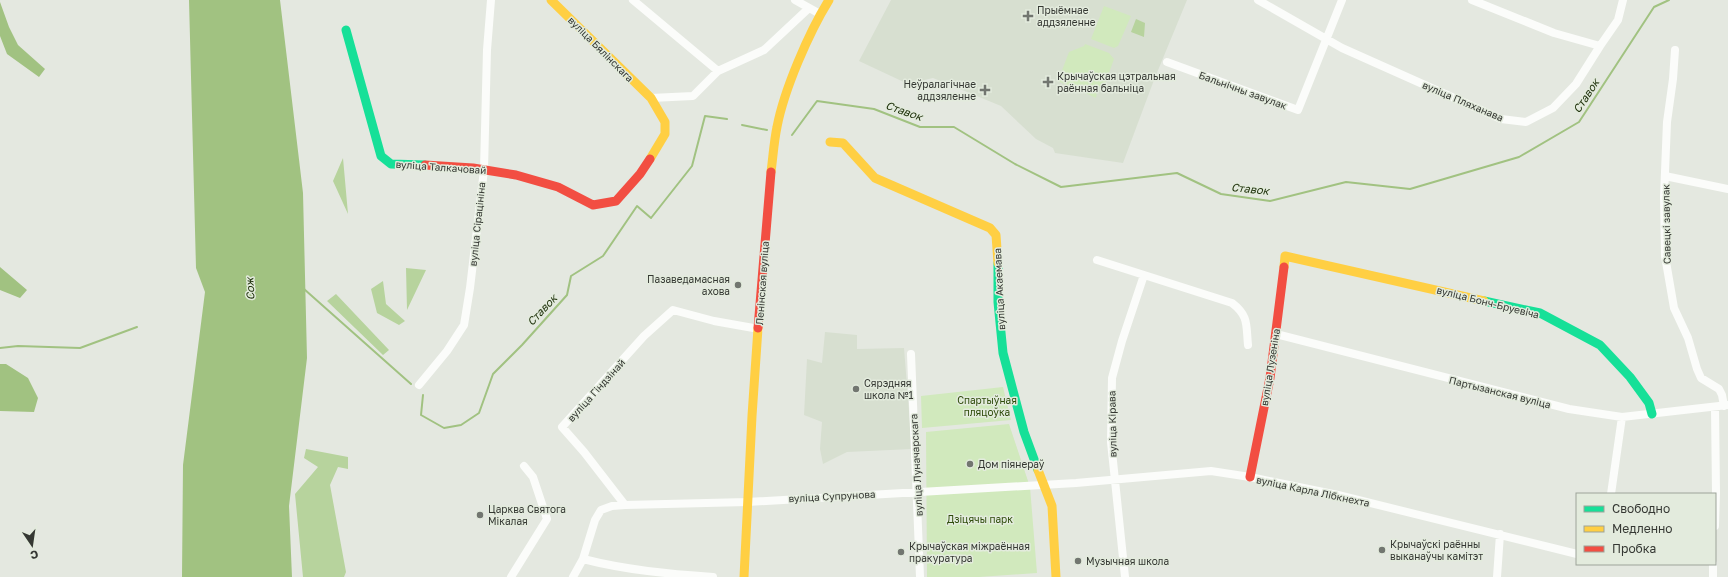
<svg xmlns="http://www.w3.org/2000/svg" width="1728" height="577" font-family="'Golos Text',sans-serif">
	<rect width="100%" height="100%" fill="#e4e8e0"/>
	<path fill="#d7dfd0" d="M 891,0 L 1187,0 L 1154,80 L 1123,163 L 1055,153 L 1053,148 L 1036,139 L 1001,106 L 933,78 L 908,84 L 859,61 Z
		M 825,332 L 857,335 L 857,349 L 904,348 L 912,449 L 847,452 L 823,464 L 820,449 L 822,422 L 804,415 L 807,359 L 822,363 Z"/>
	<path fill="#d1e9bd" d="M 1104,6 L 1131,16 L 1118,46 L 1114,48 L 1091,39 Z
		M 1085,44 L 1109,53 L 1114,59 L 1105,84 L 1098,87 L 1096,98 L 1079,90 L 1080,88 L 1077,87 L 1076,89 L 1058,81 L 1069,52 L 1084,46 Z
		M 1003,387 L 1011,420 L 922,428 L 921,396 Z
		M 1009,424 L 1030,487 L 1037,573 L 979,577 L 927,577 L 926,432 Z"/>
	<path fill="#b7d39d" d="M 1136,19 L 1145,23 L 1144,37 L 1131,32 Z
		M 343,158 L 348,214 L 333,181 Z
		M 406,268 L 426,270 L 407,310 Z
		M 383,281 L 386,304 L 405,321 L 399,325 L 377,313 L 371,289 Z
		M 336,294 L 389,350 L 383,355 L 327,301 Z
		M 306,449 L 348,457 L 348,469 L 338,467 L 330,485 L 346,572 L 344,577 L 303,577 L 295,494 L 318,467 L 304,458 Z"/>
	<path fill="#a1c281" d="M 189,0 L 280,0 L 303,193 L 307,358 L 289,506 L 292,577 L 182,577 L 183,465 L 205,292 L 196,268 Z
		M 0,2 L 9,27 L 18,45 L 45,69 L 39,77 L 7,54 L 0,36 Z
		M 0,267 L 27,290 L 20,298 L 0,290 Z
		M 0,364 L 6,364 L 28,378 L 38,398 L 34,412 L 0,411 Z"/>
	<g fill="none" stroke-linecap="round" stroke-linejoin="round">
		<path stroke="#a1c281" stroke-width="2" d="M 742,125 L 767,130
			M 792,135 L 817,101 L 874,109 L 920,127 L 954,127 L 1015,164 L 1061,187 L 1177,173 L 1221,194 L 1270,201 L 1346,182 L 1410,189 L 1519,157 L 1579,122 L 1654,7 L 1669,0
			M 304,289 L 411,384
			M 0,348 L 18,346 L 80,348 L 137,327
			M 423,395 L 421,415 L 444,428 L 461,425 L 479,413 L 493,374 L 522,345 L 567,295 L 571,276 L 603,256 L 637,206 L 651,218 L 692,166 L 705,116 L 727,119"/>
		<path stroke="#fbfcfa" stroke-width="8" d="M 633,0 L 718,71
			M 795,0 L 820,14
			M 1258,0 L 1342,48 L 1501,119 L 1526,122 L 1553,108 L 1576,84 L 1600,46 L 1618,20 L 1623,0
			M 1472,0 L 1554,33 L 1600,46
			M 1675,50 L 1673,79 L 1667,122 L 1664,197 L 1665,256 L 1674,308 L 1688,338 L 1697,369 L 1701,378 L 1719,389 L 1722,395 L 1724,406
			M 1167,62 L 1298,110 L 1342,0
			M 651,98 L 693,96 L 718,71 L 764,50 L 809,8
			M 1665,176 L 1728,189
			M 1097,260 L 1232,303 C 1249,316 1246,325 1248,345
			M 1276,334 L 1569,409 L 1622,417 L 1728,405
			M 911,354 L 920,577
			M 419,385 L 447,351 L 464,325 L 470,288 L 484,170 L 487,50 L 491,0
			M 1715,408 L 1716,493 L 1715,526
			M 1611,494 L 1622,417
			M 625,505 L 747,502 L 1076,483 L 1211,471 L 1250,477 L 1338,495 L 1577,554
			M 583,559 C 626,570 669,574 713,577
			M 511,577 L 547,519 L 533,477 L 524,466
			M 573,577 L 583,559 L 595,520 L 601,510 L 612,506 L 625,505 L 584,452 L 562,427 L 644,336 L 673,310 L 714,321 L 759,329
			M 1125,577 L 1111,442 L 1112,378 L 1122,341 L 1144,275
			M 1497,577 L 1500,534
			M 1713,577 L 1713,564"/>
		<path stroke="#16e098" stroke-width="9" d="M 346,30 L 381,156 L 391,164 L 425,165
			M 998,263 L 998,302 L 1003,353 L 1024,432 L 1038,470
			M 1484,301 L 1540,313 L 1600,345 L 1630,377 L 1649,403 L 1652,414"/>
		<path stroke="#ffcf43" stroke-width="9" d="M 551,0 L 651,98 L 665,122 L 665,134 L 650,159
			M 830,142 L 843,143 L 875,178 L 990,228 L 996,235 L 998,263
			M 771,172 C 773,157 774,141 777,127 C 784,90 809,32 829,0
			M 1284,267 L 1285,256 L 1484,301
			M 1038,470 L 1052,506 L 1056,577
			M 744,577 L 752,416 L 758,328"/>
		<path stroke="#f24e42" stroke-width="9" d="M 425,165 L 473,168 L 516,175 L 558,187 L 593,205 L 616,201 L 640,174 L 650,159
			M 758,328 L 771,172
			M 1250,477 L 1270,378 L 1284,267"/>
	</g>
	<g fill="#727670" stroke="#e3ebdd" stroke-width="1.5">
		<path d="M1026 10h4v4h4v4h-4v4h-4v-4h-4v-4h4z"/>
		<path d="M1046 76h4v4h4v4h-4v4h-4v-4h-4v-4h4z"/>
		<path d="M983 84h4v4h4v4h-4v4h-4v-4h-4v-4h4z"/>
		<circle cx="738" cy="285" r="4"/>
		<circle cx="856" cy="389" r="4"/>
		<circle cx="970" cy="464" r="4"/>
		<circle cx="480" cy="515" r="4"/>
		<circle cx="1382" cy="550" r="4"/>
		<circle cx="901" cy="552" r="4"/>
		<circle cx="1078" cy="561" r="4"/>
	</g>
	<g text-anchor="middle" stroke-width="3" stroke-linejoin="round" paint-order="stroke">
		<g font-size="10" fill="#353833" stroke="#e3ebdd" text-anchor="start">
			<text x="1037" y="14">Прыёмнае<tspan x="1037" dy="12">аддзяленне</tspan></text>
			<text x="1057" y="80">Крычаўская цэтральная<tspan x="1057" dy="12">раённая бальніца</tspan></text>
			<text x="976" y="88" text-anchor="end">Неўралагічнае<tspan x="976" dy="12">аддзяленне</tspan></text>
			<text x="730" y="283" text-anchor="end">Пазаведамасная<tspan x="730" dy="12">ахова</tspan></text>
			<text x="864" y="387">Сярэдняя<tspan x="864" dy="12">школа №1</tspan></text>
			<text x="978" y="468">Дом піянераў</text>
			<text x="488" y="513">Царква Святога<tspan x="488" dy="12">Мікалая</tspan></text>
			<text x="1390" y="548">Крычаўскі раённы<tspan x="1390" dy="12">выканаўчы камітэт</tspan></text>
			<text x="909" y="550">Крычаўская міжраённая<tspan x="909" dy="12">пракуратура</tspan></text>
			<text x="1086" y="565">Музычная школа</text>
		</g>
		<g font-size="10" fill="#353833" stroke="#e3ebdd">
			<text transform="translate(601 49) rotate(45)" y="4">вуліца Бялінскага</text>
			<text transform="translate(1243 90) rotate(20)" y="4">Бальнічны завулак</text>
			<text transform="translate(1463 101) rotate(23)" y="4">вуліца Пляханава</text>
			<text transform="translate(441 167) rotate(4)" y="4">вуліца Талкачовай</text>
			<text transform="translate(477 224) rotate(-84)" y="4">вуліца Сірацініна</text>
			<text transform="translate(1666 224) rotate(-91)" y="4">Савецкі завулак</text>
			<text transform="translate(762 283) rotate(-86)" y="4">Ленінская вуліца</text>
			<text transform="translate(999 289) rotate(-93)" y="4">вуліца Акаемава</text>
			<text transform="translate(1488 302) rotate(14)" y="4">вуліца Бонч-Бруевіча</text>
			<text transform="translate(1270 367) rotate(-81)" y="4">вуліца Лузеніна</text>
			<text transform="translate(596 390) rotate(-48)" y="4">вуліца Гіндзінай</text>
			<text transform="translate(1500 392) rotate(14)" y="4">Партызанская вуліца</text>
			<text transform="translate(1112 424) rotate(-91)" y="4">вуліца Кірава</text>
			<text transform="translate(916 465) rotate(-93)" y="4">вуліца Луначарскага</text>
			<text transform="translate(1313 491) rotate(12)" y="4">вуліца Карла Лібкнехта</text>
			<text transform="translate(832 496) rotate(-3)" y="4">вуліца Супрунова</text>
		</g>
		<g font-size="10" fill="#2f4c0b" stroke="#e3ebdd">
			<text x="987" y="404">Спартыўная<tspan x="987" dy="12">пляцоўка</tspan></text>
			<text x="980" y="523">Дзіцячы парк</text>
		</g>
		<g font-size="11" font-style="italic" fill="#22340f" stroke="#e3ebdd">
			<text transform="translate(1586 96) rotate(-57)" y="4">Ставок</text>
			<text transform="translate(904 111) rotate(19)" y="4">Ставок</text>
			<text transform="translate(1250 189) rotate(6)" y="4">Ставок</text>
			<text transform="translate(250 289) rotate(-93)" y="4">Сож</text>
			<text transform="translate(542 310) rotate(-47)" y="4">Ставок</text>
		</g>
	</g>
	<rect x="1576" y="493" width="140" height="72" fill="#e3ebdd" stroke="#9da399"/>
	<rect x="1584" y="506" width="20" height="6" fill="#16e098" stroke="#9da399"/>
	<text x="1612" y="513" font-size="12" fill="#353833">Свободно</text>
	<rect x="1584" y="526" width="20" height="6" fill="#ffcf43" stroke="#9da399"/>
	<text x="1612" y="533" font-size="12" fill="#353833">Медленно</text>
	<rect x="1584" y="546" width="20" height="6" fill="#f24e42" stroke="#9da399"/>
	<text x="1612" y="553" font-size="12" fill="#353833">Пробка</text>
	<g transform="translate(32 545) rotate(167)" stroke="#e3ebdd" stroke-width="3" paint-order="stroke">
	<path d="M0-3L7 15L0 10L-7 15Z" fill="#353833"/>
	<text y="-6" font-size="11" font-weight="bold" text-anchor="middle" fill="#353833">С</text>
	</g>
</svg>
